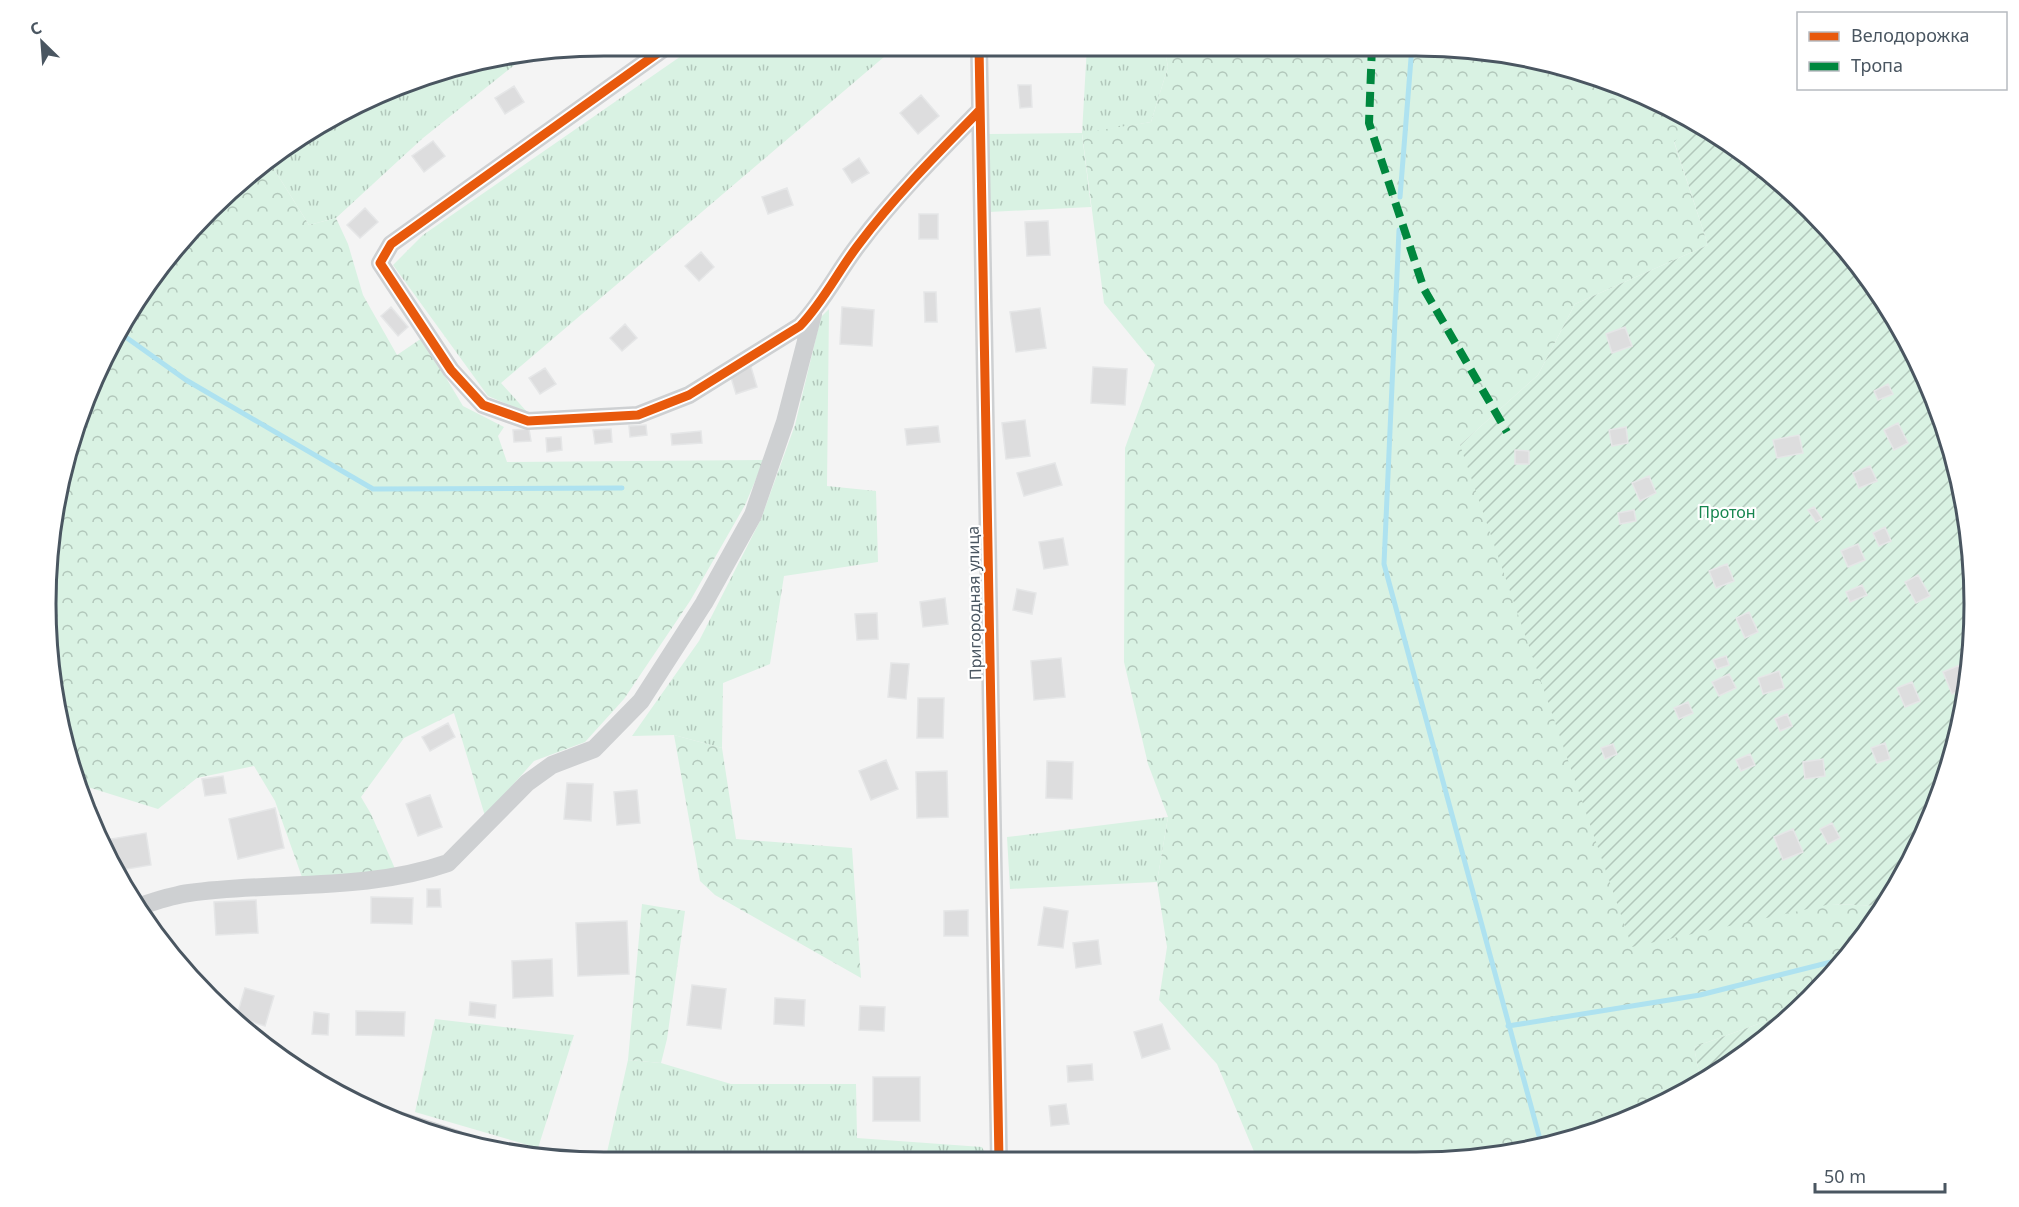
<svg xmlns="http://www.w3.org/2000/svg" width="2019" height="1207" font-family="'Noto Sans',sans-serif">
	<defs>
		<pattern id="grass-tufts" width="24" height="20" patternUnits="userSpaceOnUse" patternTransform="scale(1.5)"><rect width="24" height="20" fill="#d9f2e3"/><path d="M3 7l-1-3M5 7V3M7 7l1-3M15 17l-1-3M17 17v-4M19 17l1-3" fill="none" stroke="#b2c7bb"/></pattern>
		<pattern id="forest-crowns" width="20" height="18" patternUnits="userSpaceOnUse" patternTransform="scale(1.5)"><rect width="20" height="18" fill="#d9f2e3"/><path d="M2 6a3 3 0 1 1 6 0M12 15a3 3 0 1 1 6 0" fill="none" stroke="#b2c7bb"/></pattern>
		<pattern id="garden-furrows" width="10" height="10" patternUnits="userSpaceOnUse" patternTransform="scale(1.5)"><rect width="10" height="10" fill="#d9f2e3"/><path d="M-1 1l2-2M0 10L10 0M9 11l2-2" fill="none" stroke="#b2c7bb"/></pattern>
	</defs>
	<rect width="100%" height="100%" fill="#f4f4f4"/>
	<path fill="url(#grass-tufts)" d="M 697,45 L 898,45 L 501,383 L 528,413 L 488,396 L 393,265 L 423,235 Z
		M 1087,46 L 1164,46 L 1168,67 L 1151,122 L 1082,134 L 1091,207 L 989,212 L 989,134 L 1082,133 Z
		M 522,59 L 423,138 L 336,218 L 309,225 L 267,158 L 424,75 Z
		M 829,309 L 827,486 L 876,491 L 878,562 L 784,576 L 770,664 L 723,683 L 722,748 L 674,735 L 632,736 L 699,641 L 761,519 L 795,425 L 821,317 Z
		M 1168,817 L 1157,882 L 1010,889 L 1007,837 Z
		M 435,1019 L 574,1035 L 538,1148 L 415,1112 Z
		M 628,1060 L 661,1063 L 731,1084 L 856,1084 L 857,1138 L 982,1147 L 989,1161 L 605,1161 Z"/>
	<path fill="url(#forest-crowns)" d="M 1164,46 L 1452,46 L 1595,75 L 1702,127 L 1674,142 L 1708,245 L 1575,304 L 1538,375 L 1460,445 L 1831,904 L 1884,906 L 1880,914 L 1795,1011 L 1694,1047 L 1701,1083 L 1595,1132 L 1452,1161 L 1258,1161 L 1217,1064 L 1159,1000 L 1167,947 L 1157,882 L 1168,817 L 1148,764 L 1124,662 L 1125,448 L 1155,365 L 1104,303 L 1082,133 L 1151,122 L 1168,67 Z
		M 267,158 L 309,225 L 336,218 L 348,244 L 363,295 L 397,355 L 422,338 L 463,406 L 504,427 L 498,436 L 507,462 L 764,460 L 745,505 L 690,601 L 624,699 L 585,742 L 534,761 L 485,816 L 454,713 L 404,738 L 361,797 L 371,814 L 396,871 L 303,880 L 275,801 L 254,766 L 197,778 L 158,809 L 75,783 L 45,604 L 75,424 L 139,293 Z
		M 674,735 L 722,748 L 736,839 L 852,848 L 861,978 L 715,895 L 700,881 Z
		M 642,904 L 685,911 L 667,1039 L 661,1063 L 628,1060 Z"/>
	<path fill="url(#garden-furrows)" d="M 1702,127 L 1726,139 L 1811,209 L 1880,294 L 1932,390 L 1963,495 L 1974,604 L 1963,713 L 1931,818 L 1884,906 L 1831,904 L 1632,947 L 1460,445 L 1538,375 L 1575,304 L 1708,245 L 1674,141 Z
		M 1795,1011 L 1784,1023 L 1701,1083 L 1694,1047 Z"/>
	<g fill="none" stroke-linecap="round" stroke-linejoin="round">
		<path stroke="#aee2f0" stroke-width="5" d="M 1400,197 L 1412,46
			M 1399,230 L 1384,564 L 1541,1143
			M 120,333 L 186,380 L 373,489 L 622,488
			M 1508,1026 L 1700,995 L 1839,960"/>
	</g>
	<path fill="#ddddde" stroke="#e5e6e7" stroke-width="1.5" d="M 1018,85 L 1031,85 L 1032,107 L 1020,108 Z
		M 514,86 L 524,102 L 505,114 L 495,98 Z
		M 921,95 L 939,116 L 918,134 L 900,113 Z
		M 433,141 L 445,156 L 424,172 L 412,156 Z
		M 859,158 L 869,173 L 852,183 L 843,169 Z
		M 787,188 L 793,205 L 768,214 L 762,197 Z
		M 365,208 L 378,222 L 360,238 L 347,225 Z
		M 919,214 L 938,214 L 938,239 L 919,239 Z
		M 1048,221 L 1050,255 L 1027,256 L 1025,222 Z
		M 701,252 L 714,267 L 699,281 L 685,266 Z
		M 924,292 L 936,292 L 937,322 L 925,322 Z
		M 391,307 L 408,327 L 398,336 L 381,316 Z
		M 842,307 L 874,310 L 872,346 L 840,344 Z
		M 1040,308 L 1046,348 L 1016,352 L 1010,312 Z
		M 625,324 L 637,338 L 622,351 L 610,338 Z
		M 1625,327 L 1632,346 L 1612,353 L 1606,334 Z
		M 751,367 L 757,387 L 736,394 L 730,374 Z
		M 1093,367 L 1127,369 L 1125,405 L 1091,403 Z
		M 545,368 L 556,384 L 540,394 L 529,378 Z
		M 1888,384 L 1893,394 L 1878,400 L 1874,391 Z
		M 1025,420 L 1030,456 L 1006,459 L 1002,423 Z
		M 1898,423 L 1908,443 L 1894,450 L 1884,430 Z
		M 646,425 L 647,435 L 630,437 L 629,426 Z
		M 938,426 L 940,442 L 907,445 L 905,429 Z
		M 1626,427 L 1628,443 L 1612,446 L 1609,430 Z
		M 529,429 L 531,441 L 514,442 L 513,430 Z
		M 611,429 L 612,442 L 595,444 L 593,430 Z
		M 701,431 L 702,443 L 672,445 L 671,434 Z
		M 1799,435 L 1803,453 L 1777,458 L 1773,440 Z
		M 561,437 L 562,450 L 547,452 L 546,438 Z
		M 1515,450 L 1529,451 L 1529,464 L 1515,464 Z
		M 1055,463 L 1062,485 L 1024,496 L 1017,473 Z
		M 1870,466 L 1877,481 L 1859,488 L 1853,473 Z
		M 1649,476 L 1656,493 L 1640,501 L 1632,483 Z
		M 1814,507 L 1822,519 L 1816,522 L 1808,510 Z
		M 1634,510 L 1636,521 L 1620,524 L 1618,513 Z
		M 1885,527 L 1891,541 L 1879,546 L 1873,533 Z
		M 1063,538 L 1068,565 L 1044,569 L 1039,542 Z
		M 1858,544 L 1865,560 L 1848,567 L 1841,551 Z
		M 1727,564 L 1734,581 L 1716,588 L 1709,571 Z
		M 1918,575 L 1930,596 L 1916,603 L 1905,582 Z
		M 1862,585 L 1867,595 L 1850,602 L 1846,592 Z
		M 1017,589 L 1036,593 L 1032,614 L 1013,610 Z
		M 945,598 L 948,624 L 923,627 L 920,602 Z
		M 1749,612 L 1758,632 L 1745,638 L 1736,618 Z
		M 877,613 L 878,639 L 857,640 L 855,614 Z
		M 1726,656 L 1729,665 L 1717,669 L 1713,660 Z
		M 1061,658 L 1065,697 L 1034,700 L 1031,661 Z
		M 891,663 L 909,664 L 906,699 L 888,697 Z
		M 1960,665 L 1966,681 L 1966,688 L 1952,694 L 1943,672 Z
		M 1779,671 L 1784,688 L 1763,694 L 1758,678 Z
		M 1729,674 L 1736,688 L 1719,696 L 1712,682 Z
		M 1912,682 L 1920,701 L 1905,707 L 1897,688 Z
		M 918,698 L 944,698 L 943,738 L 917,738 Z
		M 1688,702 L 1693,713 L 1679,719 L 1674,708 Z
		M 1787,714 L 1792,726 L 1780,731 L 1775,719 Z
		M 448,723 L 455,737 L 430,751 L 422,737 Z
		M 1885,743 L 1890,759 L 1877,763 L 1871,748 Z
		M 1613,744 L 1617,754 L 1605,759 L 1601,748 Z
		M 1750,754 L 1755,765 L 1741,771 L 1736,760 Z
		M 1823,759 L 1825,776 L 1805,779 L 1803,762 Z
		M 886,760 L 898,789 L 871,800 L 859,771 Z
		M 1047,761 L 1073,762 L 1072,799 L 1046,798 Z
		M 947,771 L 948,817 L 917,818 L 916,772 Z
		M 223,776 L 226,793 L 205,796 L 202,779 Z
		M 567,783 L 593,784 L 591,821 L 564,819 Z
		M 637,790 L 640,823 L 617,825 L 614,792 Z
		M 430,795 L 442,827 L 418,836 L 406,804 Z
		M 275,808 L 284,848 L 238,859 L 229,819 Z
		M 1832,823 L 1840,838 L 1828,844 L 1820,829 Z
		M 1793,829 L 1803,852 L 1783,860 L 1774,837 Z
		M 146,833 L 151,865 L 121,870 L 114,857 L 111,839 Z
		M 427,889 L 440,889 L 441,907 L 427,907 Z
		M 371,897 L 413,898 L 412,924 L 371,923 Z
		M 256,900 L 258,933 L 216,935 L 214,902 Z
		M 1044,907 L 1068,911 L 1063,948 L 1038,945 Z
		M 968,910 L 968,936 L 944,936 L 944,911 Z
		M 627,921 L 629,974 L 578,976 L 576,923 Z
		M 1098,940 L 1101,964 L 1076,968 L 1073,943 Z
		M 552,959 L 553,996 L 513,998 L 512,961 Z
		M 692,985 L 726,989 L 721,1029 L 687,1025 Z
		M 245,988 L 274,996 L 265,1026 L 240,1018 L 237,1015 Z
		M 775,998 L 805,1000 L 804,1026 L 774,1024 Z
		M 470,1002 L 496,1005 L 495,1018 L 469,1015 Z
		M 860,1006 L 885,1007 L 884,1031 L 859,1030 Z
		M 356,1011 L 405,1012 L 404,1036 L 356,1035 Z
		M 314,1012 L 329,1014 L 328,1035 L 312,1034 Z
		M 1162,1024 L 1170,1049 L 1142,1058 L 1134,1032 Z
		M 1092,1064 L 1093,1080 L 1068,1082 L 1067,1066 Z
		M 873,1077 L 920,1077 L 920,1121 L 873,1121 Z
		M 1066,1104 L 1069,1124 L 1051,1126 L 1049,1106 Z"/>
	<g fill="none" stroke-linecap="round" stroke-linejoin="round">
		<path stroke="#ced0d2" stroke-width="18" d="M 669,45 L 391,244 L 380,263 L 451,370 L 483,405 L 528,421 L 638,415 L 689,395 L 800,326 C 824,301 838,271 859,244 C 895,196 938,153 980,110
			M 979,46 L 999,1161
			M 140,906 C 156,901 173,895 189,893 C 274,881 365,892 448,863 L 527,783 L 552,765 L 594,749 L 641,701 L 704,603 L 753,515 L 785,422 L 813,314
			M 399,1120 L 457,1139"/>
		<path stroke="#00873e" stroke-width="8" stroke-dasharray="15 8" stroke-linecap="butt" d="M 1372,46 L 1369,123 L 1424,289 L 1507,432"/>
		<defs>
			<path id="cycleway" d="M 669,45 L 391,244 L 380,263 L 451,370 L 483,405 L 528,421 L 638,415 L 689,395 L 800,326 C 824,301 838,271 859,244 C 895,196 938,153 980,110
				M 979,46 L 999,1161"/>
		</defs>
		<use href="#cycleway" stroke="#fff" stroke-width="13"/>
		<use href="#cycleway" stroke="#e8590c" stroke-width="9"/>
	</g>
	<g text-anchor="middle" stroke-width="4.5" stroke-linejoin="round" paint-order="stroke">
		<g font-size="16" fill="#17864f" stroke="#fff">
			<text x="1727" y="518">Протон</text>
		</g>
		<g font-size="16" fill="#4a5661" stroke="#fff">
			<text transform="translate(974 603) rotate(-91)" y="6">Пригородная улица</text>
		</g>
	</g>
	<path d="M0 0H2019V1207H0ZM604 56H1416A548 548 0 0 1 1964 604V604A548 548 0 0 1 1416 1152H604A548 548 0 0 1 56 604V604A548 548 0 0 1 604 56Z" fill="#fff" fill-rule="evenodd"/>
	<path fill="none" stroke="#4a5661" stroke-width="3" d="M604 56H1416A548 548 0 0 1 1964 604V604A548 548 0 0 1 1416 1152H604A548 548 0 0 1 56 604V604A548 548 0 0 1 604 56Z"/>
	<rect x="1797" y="12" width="210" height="78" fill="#ffffff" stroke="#b7bbc0" stroke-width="1.5"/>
	<rect x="1809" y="32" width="30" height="9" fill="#e8590c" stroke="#b7bbc0" stroke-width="1.5"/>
	<text x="1851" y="42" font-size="18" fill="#4a5661">Велодорожка</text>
	<rect x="1809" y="62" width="30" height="9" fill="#00873e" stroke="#b7bbc0" stroke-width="1.5"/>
	<text x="1851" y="72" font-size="18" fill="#4a5661">Тропа</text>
	<g transform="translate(42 42) rotate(335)" stroke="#ffffff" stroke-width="4.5" paint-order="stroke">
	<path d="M0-4.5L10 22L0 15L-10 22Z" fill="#4a5661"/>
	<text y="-9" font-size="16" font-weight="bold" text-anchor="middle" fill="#4a5661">С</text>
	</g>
	<path d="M1815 1183v9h130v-9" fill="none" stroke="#4a5661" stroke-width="3"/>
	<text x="1824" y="1183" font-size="18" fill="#4a5661" stroke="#ffffff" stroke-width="4.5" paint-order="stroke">50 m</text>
</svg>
